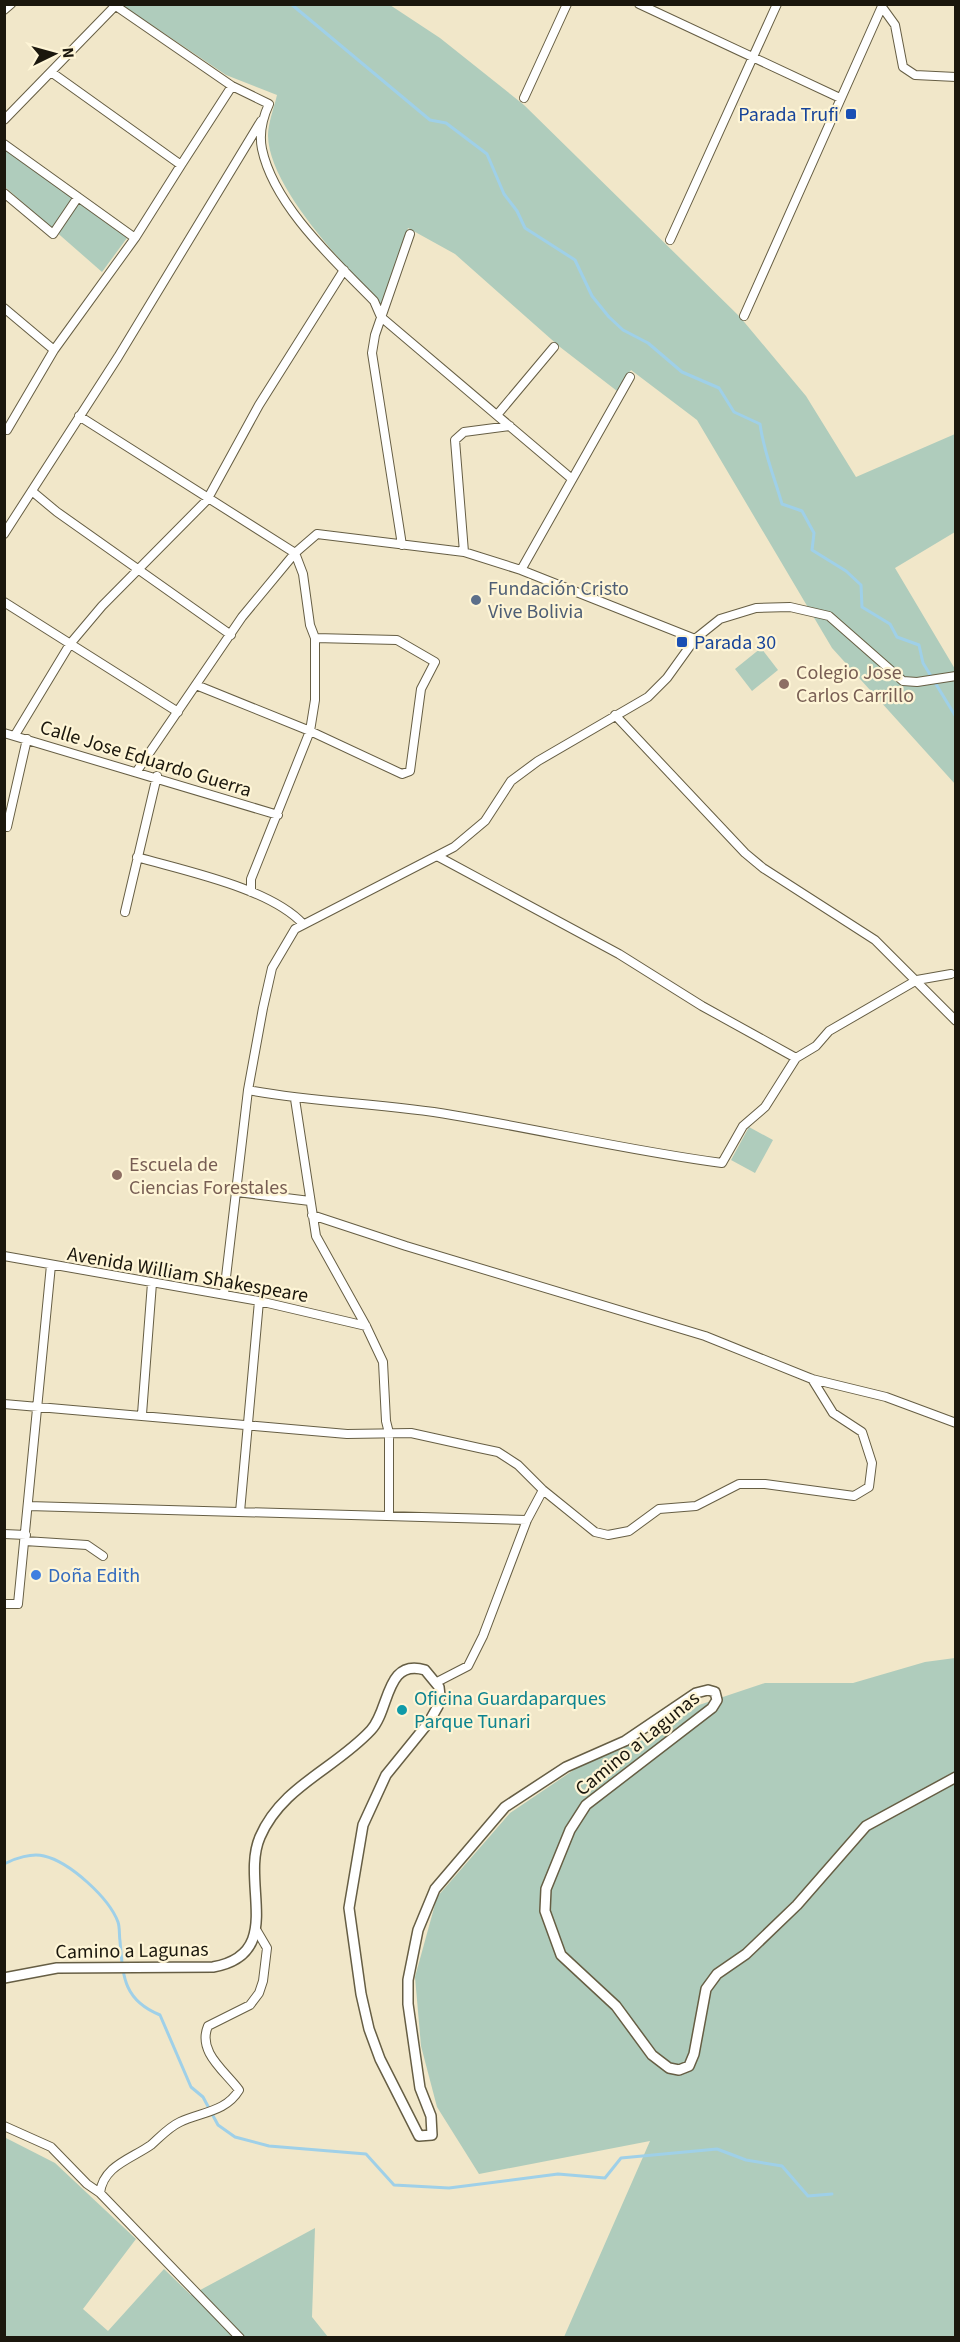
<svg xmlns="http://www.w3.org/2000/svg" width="960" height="2342" font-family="'Source Sans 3',sans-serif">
	<rect width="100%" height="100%" fill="#f1e7c9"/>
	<path fill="#afccbc" d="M 122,5 L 390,5 L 440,38 L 524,105 L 740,317 L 806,396 L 856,477 L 955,434 L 955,532 L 895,568 L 955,669 L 955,784 L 832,648 L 697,420 L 631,370 L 617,391 L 560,347 L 455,254 L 408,228 L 382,305 C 347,268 269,188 268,136 C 268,123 274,108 277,95 L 226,75 Z
		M 5,149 L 127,238 L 102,272 L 5,187 Z
		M 761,648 L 778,670 L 752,691 L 735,669 Z
		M 749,1127 L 773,1140 L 755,1173 L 731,1160 Z
		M 955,1658 L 955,2337 L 564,2337 L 650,2141 L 479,2174 L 437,2107 L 421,2046 L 415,1977 L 437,1897 L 510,1813 L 581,1765 L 650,1737 L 699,1705 L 765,1683 L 853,1683 L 925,1662 Z
		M 4,2137 L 55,2163 L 136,2239 L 83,2309 L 108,2331 L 164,2269 L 191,2295 L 315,2228 L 312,2317 L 328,2337 L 5,2337 Z"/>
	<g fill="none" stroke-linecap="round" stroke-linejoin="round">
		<path stroke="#9fd0e8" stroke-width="3" d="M 291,4 L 430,120 L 446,123 L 487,154 L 504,194 L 517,211 L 525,228 L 575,260 L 592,296 L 609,317 L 623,330 L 648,343 L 682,372 L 719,388 L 734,412 L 760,424 C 764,453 774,476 782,504 L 802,511 L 814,533 L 812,550 L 846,571 L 861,585 L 862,607 L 890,624 L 897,637 L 919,645 L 923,663 L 956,717
			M 4,1864 C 15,1858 32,1853 44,1856 C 70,1862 109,1898 118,1922 C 120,1928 119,1935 120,1941 C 123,1976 123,2000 160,2015 L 191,2087 L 203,2097 L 218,2125 L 235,2137 L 269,2146 L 366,2154 L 394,2185 L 449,2188 L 558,2174 L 605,2178 L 621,2158 L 717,2149 L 746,2160 L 782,2166 L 808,2196 L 832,2194"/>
		<defs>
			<path id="minor" d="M 113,4 L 232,86 L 269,104 C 263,117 259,134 262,149 C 274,206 335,261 374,301 L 381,317 L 572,479
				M 639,4 L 840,98
				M 882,7 L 895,25 L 903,67 L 915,75 L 956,77
				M 4,10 L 11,4
				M 524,98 L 567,4
				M 4,120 L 115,6
				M 4,144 L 135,238
				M 181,165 L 232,86
				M 4,193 L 53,234 L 78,197
				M 670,240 L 777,4
				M 4,308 L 54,350
				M 744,316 L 883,4
				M 497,415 L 554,347
				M 79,416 L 295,553 L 303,574 L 310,625 L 315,638 L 315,700 L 310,731 L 251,879 L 251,892
				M 4,428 L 7,430 L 54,350 L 135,238 L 181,165 L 51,72
				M 33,492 L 57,512 L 231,635
				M 4,534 L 118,357 L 261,121
				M 402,545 L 372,353 L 375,335 L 410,234
				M 464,552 L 455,440 L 464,432 L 510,426
				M 521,570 L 630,377
				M 4,602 L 178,712
				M 196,685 L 310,731 L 402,774 L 410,771 L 421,689 L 435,662 L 397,640 L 315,638
				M 615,715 L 745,853 L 763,868 L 875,940 L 956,1021
				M 4,733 L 278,815
				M 15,735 L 70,644 L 102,606 L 207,500 L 259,405 L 344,270
				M 137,771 L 242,617 L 295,553 L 317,534 L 464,552 L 521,570 L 695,639
				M 7,827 L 27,739
				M 437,856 L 619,954 L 702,1006 L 796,1058
				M 137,857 C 185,871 270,888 303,924
				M 125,912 L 157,776
				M 248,1090 C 315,1103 384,1103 452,1115 C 542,1130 631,1151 722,1163 L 743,1126 L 765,1107 L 796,1058 L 816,1046 L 829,1031 L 917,980 L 951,974
				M 295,1099 L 316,1236 L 366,1326 L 383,1362 L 386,1421 L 389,1433 L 389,1514
				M 237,1192 L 310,1201
				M 312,1215 L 406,1246 L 705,1336 L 812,1379 L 886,1397 L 956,1423
				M 4,1256 L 259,1301 L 366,1326
				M 224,1294 L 248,1090 L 263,1008 L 272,968 L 295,929 L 454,847 L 485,821 L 511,781 L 538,761 L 648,697 L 667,678 L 695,639 L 720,619 L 756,608 L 790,607 L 829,616 L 903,681 L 917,682 L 956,676
				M 4,1404 L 347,1434 L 411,1433 L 479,1448 L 498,1452 L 518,1465 L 543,1490 L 595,1532 L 608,1535 L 629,1531 L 659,1509 L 696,1506 L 739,1484 L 765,1484 L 854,1496 L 869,1487 L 872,1463 L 862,1432 L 833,1413 L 812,1379
				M 142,1414 L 152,1283
				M 28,1506 L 527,1520
				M 240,1512 L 259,1301
				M 4,1534 L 26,1535
				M 25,1541 L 87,1545 L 103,1556
				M 4,1604 L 18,1604 L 51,1265
				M 437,1682 L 468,1666 L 483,1636 L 527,1520 L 543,1490
				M 4,2126 L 51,2147 L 87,2184 L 100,2193
				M 240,2338 L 100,2193 C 103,2166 131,2159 151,2145 C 160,2137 169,2127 180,2122 C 201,2112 226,2112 239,2090 C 225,2071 197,2052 208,2026 L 250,2005 L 259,1993 L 263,1981 L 267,1948 L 257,1931"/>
			<path id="tertiary" d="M 4,1978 L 57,1968 L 213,1967 C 286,1954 240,1883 260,1837 C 282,1786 335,1769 371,1730 C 390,1710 385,1658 425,1670 L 439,1687 L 440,1696 L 438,1706 L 429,1722 L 386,1775 L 363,1825 L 349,1908 L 361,1994 L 369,2029 L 380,2059 L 419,2136 L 432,2135 L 431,2116 L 420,2088 L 408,2004 L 408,1980 L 418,1930 L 435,1889 L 505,1807 L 566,1767 L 625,1741 L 696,1693 L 708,1690 L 715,1692 L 717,1700 L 712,1708 L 586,1805 L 570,1830 L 546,1889 L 545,1911 L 561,1955 L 616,2006 L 652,2055 L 669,2068 L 679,2070 L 689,2066 L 694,2054 L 706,1989 L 717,1974 L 746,1954 L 797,1905 L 866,1826 L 956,1777"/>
		</defs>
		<use href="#minor" stroke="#665e44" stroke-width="10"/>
		<use href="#tertiary" stroke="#665e44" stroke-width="12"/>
		<use href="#minor" stroke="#fff" stroke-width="8"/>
		<use href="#tertiary" stroke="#fff" stroke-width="9"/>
	</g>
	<g fill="#1a4fb4" stroke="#fef5d6" stroke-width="2">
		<rect x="845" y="108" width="12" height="12" rx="3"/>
		<rect x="676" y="636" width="12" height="12" rx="3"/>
	</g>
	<circle fill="#5c6f8a" stroke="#fef5d6" stroke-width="2" cx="476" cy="600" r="6"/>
	<g fill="#8d6e63" stroke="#fef5d6" stroke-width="2">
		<circle cx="784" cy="684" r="6"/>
		<circle cx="117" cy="1175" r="6"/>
	</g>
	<circle fill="#3f7fe0" stroke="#fef5d6" stroke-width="2" cx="36" cy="1575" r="6"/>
	<circle fill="#0f9aa8" stroke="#fef5d6" stroke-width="2" cx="402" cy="1710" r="6"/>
	<g text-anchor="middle" stroke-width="4.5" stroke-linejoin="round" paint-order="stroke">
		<g font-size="20" fill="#164399" stroke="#fef5d6" text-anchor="end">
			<text x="839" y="121">Parada Trufi</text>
			<text x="694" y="649" text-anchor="start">Parada 30</text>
		</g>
		<g font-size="20" fill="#4e5e75" stroke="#fef5d6" text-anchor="start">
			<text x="488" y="595">Fundación Cristo<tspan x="488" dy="23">Vive Bolivia</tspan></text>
		</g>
		<g font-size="20" fill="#785e54" stroke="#fef5d6" text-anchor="start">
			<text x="796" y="679">Colegio Jose<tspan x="796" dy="23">Carlos Carrillo</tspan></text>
			<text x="129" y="1171">Escuela de<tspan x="129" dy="23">Ciencias Forestales</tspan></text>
		</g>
		<g font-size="20" fill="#1b170d" stroke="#fef5d6">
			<text transform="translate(146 758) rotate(17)" y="7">Calle Jose Eduardo Guerra</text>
			<text transform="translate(188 1274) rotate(10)" y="7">Avenida William Shakespeare</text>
			<text transform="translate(637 1743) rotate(-39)" y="7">Camino a Lagunas</text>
			<text transform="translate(132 1950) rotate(-1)" y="7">Camino a Lagunas</text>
		</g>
		<g font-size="20" fill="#366cbe" stroke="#fef5d6" text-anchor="start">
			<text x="48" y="1582">Doña Edith</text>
		</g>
		<g font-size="20" fill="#0d838f" stroke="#fef5d6" text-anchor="start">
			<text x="414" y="1705">Oficina Guardaparques<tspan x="414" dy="23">Parque Tunari</tspan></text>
		</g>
	</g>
	<rect width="960" height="2342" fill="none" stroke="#1b170d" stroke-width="12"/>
	<g transform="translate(54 54) rotate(85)" stroke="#fef5d6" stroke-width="4.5" paint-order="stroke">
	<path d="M0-4.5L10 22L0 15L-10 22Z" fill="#1b170d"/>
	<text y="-9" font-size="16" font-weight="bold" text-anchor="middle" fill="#1b170d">N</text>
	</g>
</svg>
